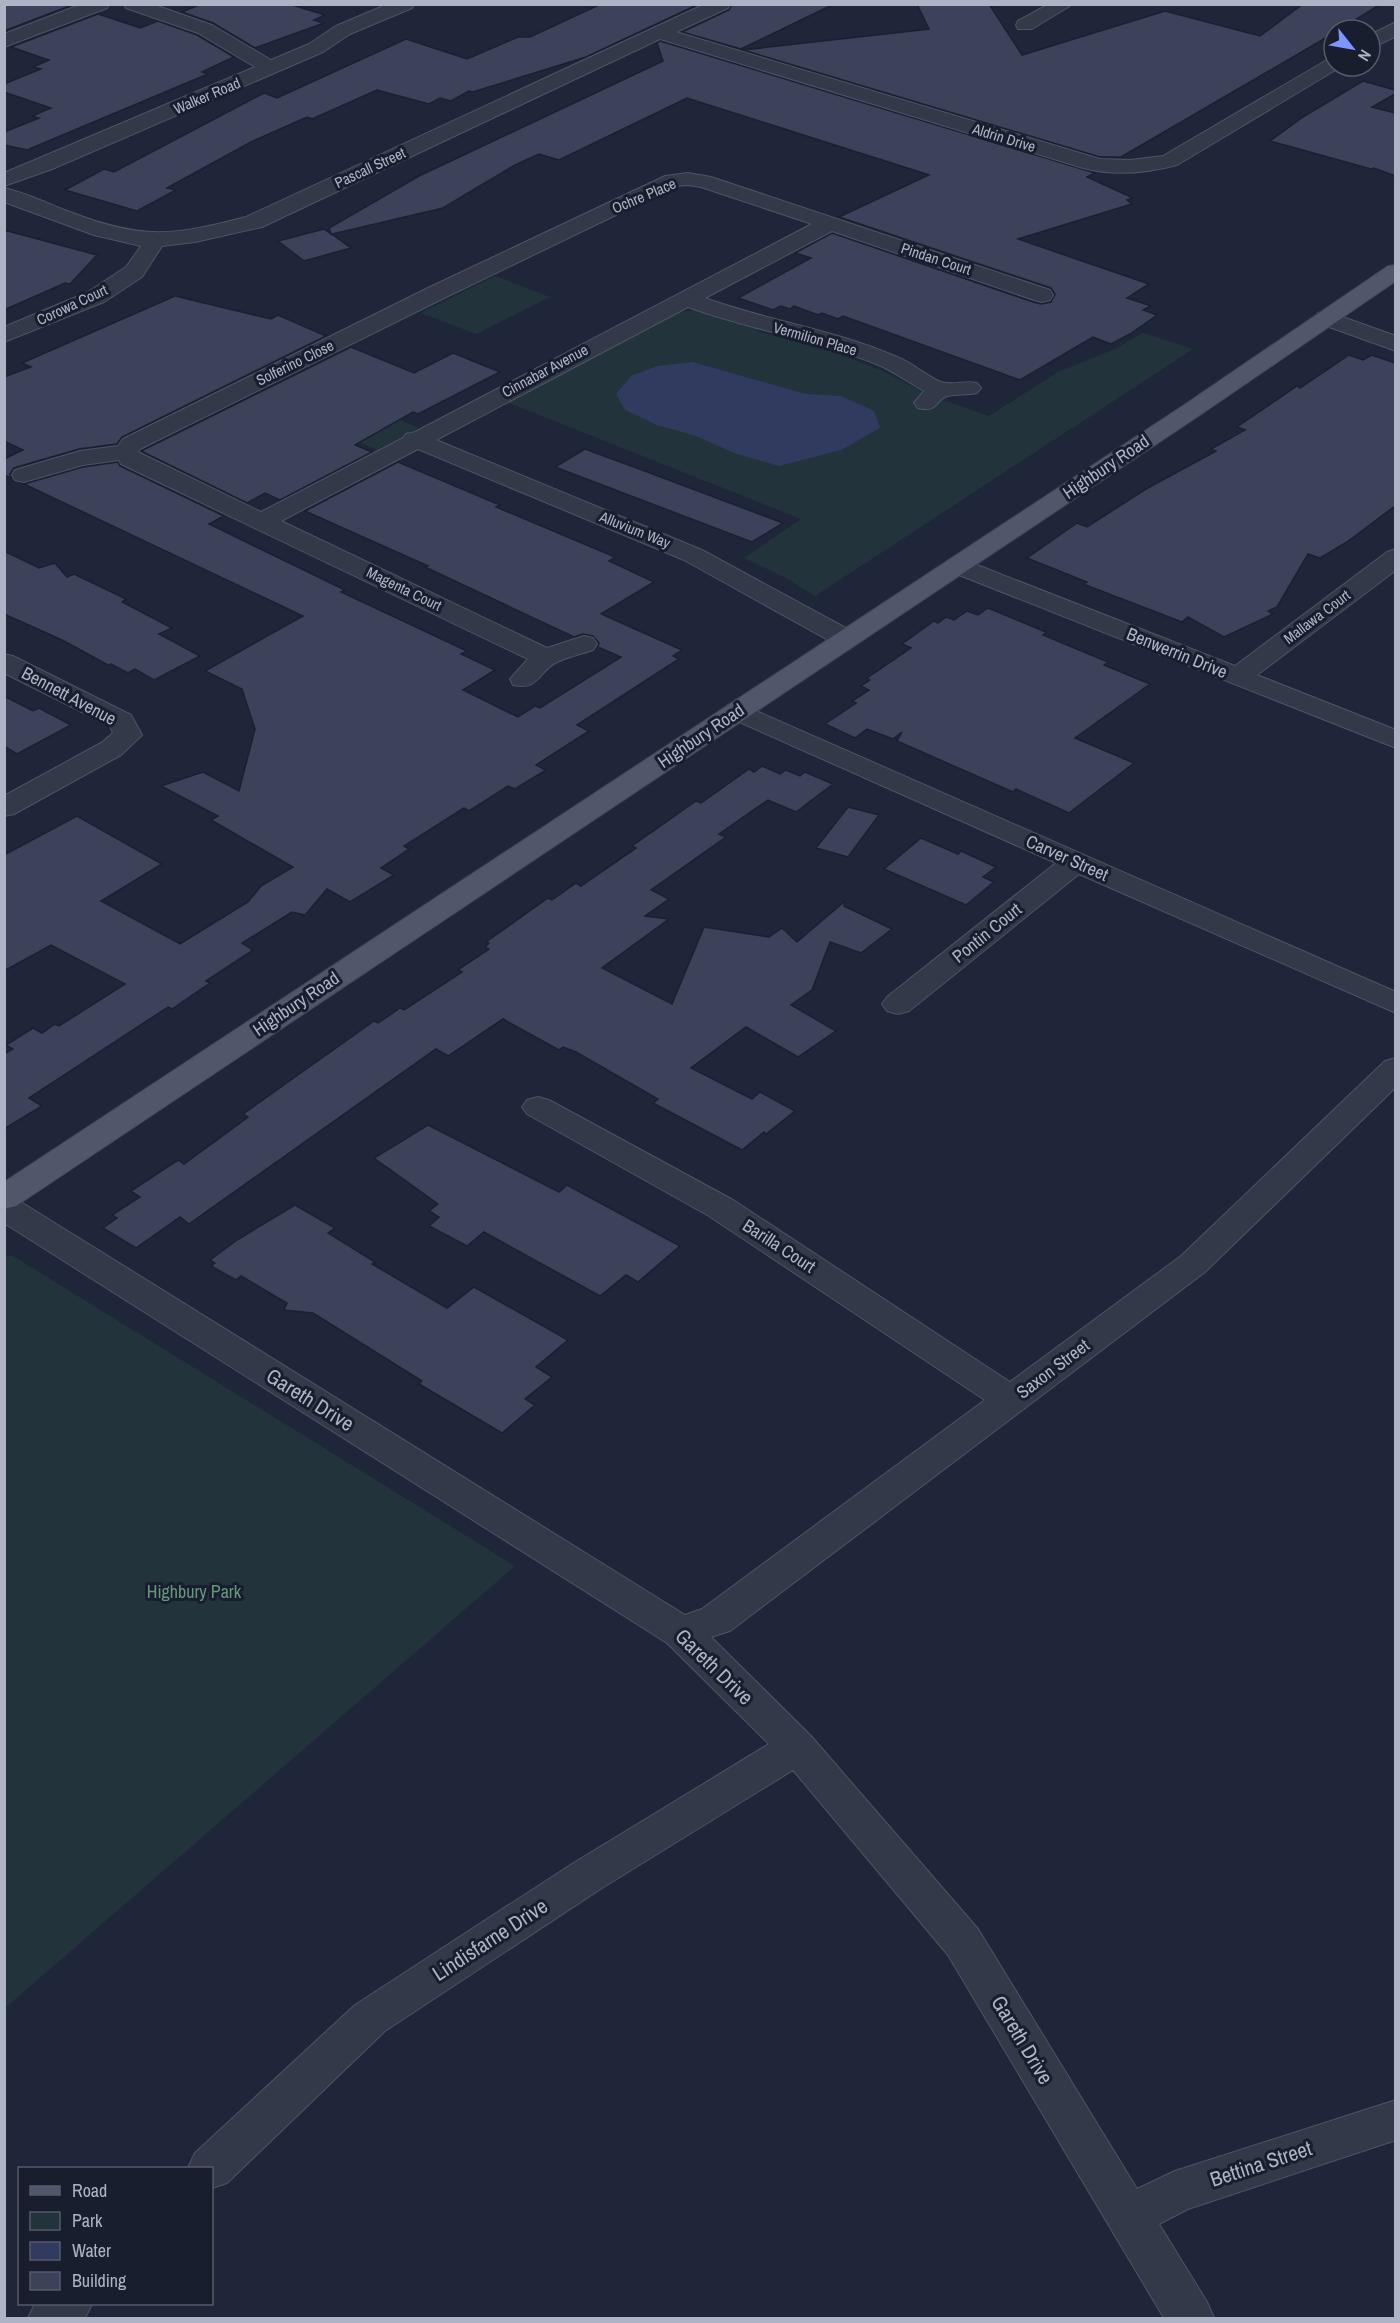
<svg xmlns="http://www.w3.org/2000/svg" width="1400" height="2323" font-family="'Archivo Narrow',sans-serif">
	<rect width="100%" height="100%" fill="#20263a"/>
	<path fill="#22333b" d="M 495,276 L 550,297 L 476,334 L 421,313 Z
		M 698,310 L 754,326 L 760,332 L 825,349 L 881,370 L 926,394 L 989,416 L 1058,372 L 1115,349 L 1143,333 L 1193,349 L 815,596 L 784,577 L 744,558 L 801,519 L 507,402 L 677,312 Z
		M 355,401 L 419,428 L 377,450 L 313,422 Z
		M 5,1256 L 13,1256 L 515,1566 L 5,2008 Z"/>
	<path fill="#313b60" d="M 692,362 L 806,394 L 841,396 L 874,411 L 880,428 L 841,450 L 779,466 L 734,453 L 696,436 L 657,425 L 625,410 L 616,394 L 631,376 L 657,366 Z"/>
	<path fill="#3c425a" stroke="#1b2031" stroke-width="1.5" d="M 4,4 L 70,4 L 72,5 L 4,31 Z
		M 201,4 L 289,4 L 325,15 L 314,20 L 324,23 L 255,48 L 213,23 L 182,12 Z
		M 601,4 L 699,4 L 586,57 L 473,92 L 469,91 L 451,101 L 440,98 L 429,104 L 377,90 L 312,119 L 307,117 L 251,142 L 167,188 L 176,190 L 137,211 L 65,190 L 104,169 L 114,172 L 264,93 L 277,98 L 406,39 L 467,59 L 518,37 L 530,37 Z
		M 732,4 L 834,4 L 741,49 L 682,32 L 729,10 Z
		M 917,4 L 989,4 L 1022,55 L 1165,11 L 1260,36 L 1303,4 L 1381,4 L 1339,30 L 1334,30 L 1334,33 L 1329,36 L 1121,157 L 1100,157 L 743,50 L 929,29 Z
		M 98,14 L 140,28 L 158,21 L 197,35 L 234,57 L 202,72 L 208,74 L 27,150 L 4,145 L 4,132 L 39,118 L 32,116 L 51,108 L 4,92 L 4,84 L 41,69 L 33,67 L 49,60 L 11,47 Z
		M 660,41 L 1095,173 L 1087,177 L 1133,198 L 1127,200 L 1132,204 L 1018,239 L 1149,284 L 1127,298 L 1151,306 L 1143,310 L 1157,315 L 1130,334 L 1111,344 L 1093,337 L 1020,380 L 843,316 L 838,319 L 822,313 L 818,315 L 794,306 L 790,309 L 781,306 L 773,310 L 738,298 L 811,258 L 795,253 L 832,233 L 1033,302 L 1041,304 L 1051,302 L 1055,294 L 1051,288 L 839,217 L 929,175 L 687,98 L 559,160 L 539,154 L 515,165 L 443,208 L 332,234 L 351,248 L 304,261 L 278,241 L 324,229 L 331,234 L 329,228 L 419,176 L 663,61 L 657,43 Z
		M 1363,81 L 1395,90 L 1395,94 L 1372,107 L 1395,113 L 1395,176 L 1374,168 L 1371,169 L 1270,141 L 1303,117 Z
		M 4,230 L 97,255 L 70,284 L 65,283 L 4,310 Z
		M 175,296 L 271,319 L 278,315 L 326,336 L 122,437 L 117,444 L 79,449 L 14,468 L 10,474 L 11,478 L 4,475 L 4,459 L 23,450 L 4,441 L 4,377 L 31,367 L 22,363 Z
		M 351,347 L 414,373 L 453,353 L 500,372 L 418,414 L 413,412 L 355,445 L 372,452 L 280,500 L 265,493 L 247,503 L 141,451 Z
		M 1349,355 L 1363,360 L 1372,355 L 1395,363 L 1395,506 L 1347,542 L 1320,558 L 1308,554 L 1277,607 L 1268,611 L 1273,614 L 1224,637 L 1188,617 L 1182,622 L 1083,584 L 1087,582 L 1027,558 L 1077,523 L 1087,527 L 1146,489 L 1216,451 L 1211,449 L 1245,430 L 1237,427 L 1297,386 L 1300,388 Z
		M 585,449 L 642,470 L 783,523 L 752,542 L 555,467 Z
		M 118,462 L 120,466 L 224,516 L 209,524 L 345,590 L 341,592 L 467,651 L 461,654 L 495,670 L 463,690 L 518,717 L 535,706 L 540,708 L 621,657 L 598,647 L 599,643 L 593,636 L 583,634 L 574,637 L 425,567 L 428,566 L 305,511 L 398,462 L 500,505 L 496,507 L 615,557 L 609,561 L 654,582 L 601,614 L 682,650 L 673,656 L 679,659 L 577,725 L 589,731 L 536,765 L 546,770 L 515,789 L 508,786 L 469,811 L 464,808 L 404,846 L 409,849 L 381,868 L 394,875 L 350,902 L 327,889 L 305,915 L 292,912 L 242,943 L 253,950 L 206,981 L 210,983 L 172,1009 L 168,1007 L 29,1098 L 42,1106 L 4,1129 L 4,1054 L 13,1049 L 6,1045 L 33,1028 L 42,1033 L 55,1024 L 59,1026 L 125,984 L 51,945 L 4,971 L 4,855 L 77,816 L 162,864 L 101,901 L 180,944 L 248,902 L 261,886 L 293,867 L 211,820 L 218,816 L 161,786 L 203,772 L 239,791 L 255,729 L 242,689 L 205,671 L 303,616 L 24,484 L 83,467 Z
		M 4,551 L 39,568 L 55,563 L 67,577 L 74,574 L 126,599 L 122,602 L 172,628 L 159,634 L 200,656 L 154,680 L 135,669 L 128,673 L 111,664 L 108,665 L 62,640 L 4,614 Z
		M 988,608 L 1046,632 L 1043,635 L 1108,662 L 1104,665 L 1150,684 L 1075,738 L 1134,763 L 1069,813 L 1016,789 L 1013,792 L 897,741 L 902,732 L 893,739 L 867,729 L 855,738 L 825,724 L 856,703 L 852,701 L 869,690 L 861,686 L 870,680 L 867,678 L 911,648 L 902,644 L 934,621 L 938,623 L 946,617 L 954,620 L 967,611 L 978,615 Z
		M 4,696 L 33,711 L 39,708 L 71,725 L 17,754 L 4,746 Z
		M 762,766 L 780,774 L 786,770 L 800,776 L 805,772 L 833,784 L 796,812 L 768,800 L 719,834 L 726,837 L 651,890 L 669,899 L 645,916 L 669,919 L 602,968 L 672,1004 L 704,927 L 769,937 L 782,928 L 797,942 L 845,901 L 844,906 L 892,929 L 861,953 L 830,942 L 812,990 L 791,1005 L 836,1031 L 798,1057 L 746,1027 L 691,1068 L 752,1099 L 760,1092 L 795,1111 L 766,1134 L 764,1132 L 742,1150 L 653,1103 L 658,1099 L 576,1052 L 563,1047 L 559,1050 L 503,1019 L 448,1056 L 436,1049 L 189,1224 L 180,1217 L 136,1248 L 103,1228 L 117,1218 L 112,1215 L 140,1197 L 131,1191 L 178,1160 L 184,1164 L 248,1117 L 243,1114 L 374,1021 L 378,1023 L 400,1008 L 404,1010 L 462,972 L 458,970 L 489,949 L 485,947 L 489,943 L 486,942 L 548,898 L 552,900 L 576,883 L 581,886 L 636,848 L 632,846 L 696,801 L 701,803 L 749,769 L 754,772 Z
		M 848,807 L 879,815 L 848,857 L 816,848 Z
		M 921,838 L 958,854 L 961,851 L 996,867 L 983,877 L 994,882 L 966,905 L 884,869 Z
		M 428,1125 L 559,1192 L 567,1185 L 680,1246 L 638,1282 L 626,1275 L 600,1296 L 484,1232 L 467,1246 L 429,1226 L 439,1217 L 429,1211 L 438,1204 L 374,1158 Z
		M 295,1205 L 335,1228 L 328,1233 L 375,1262 L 372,1264 L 447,1308 L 474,1287 L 568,1340 L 536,1367 L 552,1377 L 525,1399 L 535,1405 L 502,1433 L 419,1384 L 422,1381 L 313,1313 L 284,1310 L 287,1303 L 241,1276 L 236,1280 L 211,1266 L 215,1263 L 210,1260 L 237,1240 Z"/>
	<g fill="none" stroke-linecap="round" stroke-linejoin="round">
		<defs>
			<path id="minor" d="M 82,4 L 109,4 L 107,8 L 4,47 L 4,34 Z
				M 124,4 L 152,4 L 212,25 L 271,60 L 309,44 L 336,26 L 388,4 L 414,4 L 412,8 L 350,34 L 323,52 L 52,169 L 4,186 L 4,173 L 255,67 L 198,33 L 126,8 Z
				M 705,4 L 730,4 L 728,8 L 676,32 L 1100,159 L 1130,160 L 1163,156 L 1327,60 L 1334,58 L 1334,66 L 1342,66 L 1177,165 C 1147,173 1113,176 1083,168 L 660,39 L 262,227 L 195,242 L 162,246 L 142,277 L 104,302 L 4,342 L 4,327 L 88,292 L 126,267 L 141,246 L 94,235 L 4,202 L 4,188 C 27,193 48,204 70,212 C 142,240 173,236 246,217 Z
				M 1049,4 L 1073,4 L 1032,29 L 1018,29 L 1016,25 L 1018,21 Z
				M 1396,22 L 1396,36 L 1370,49 L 1370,35 Z
				M 688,173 L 711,177 L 1050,290 L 1053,295 L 1050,300 L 1042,302 L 1034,300 L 832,231 L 705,298 C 768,321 836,330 897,357 C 913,363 926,376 941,382 C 952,386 966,380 977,383 L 981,388 L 977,393 C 968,395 957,394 947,396 C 934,401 938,413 918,408 L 914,403 L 924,391 C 910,383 896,373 881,366 C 819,340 751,330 688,307 L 436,440 L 702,550 L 855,633 L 859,639 L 855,645 L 846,647 L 837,645 L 684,560 L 418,449 L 281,521 L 547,648 L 584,636 L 593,638 L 597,644 L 593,650 C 581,654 568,657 557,662 C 538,671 540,691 513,685 L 510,679 L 528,659 L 121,464 L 119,460 L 83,465 L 24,482 L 15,480 L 12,475 L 15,470 L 80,451 L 118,446 L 123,439 L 428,288 L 665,176 ZM 688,185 L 701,187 L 812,224 L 415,432 L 406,434 L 403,438 L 261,512 L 138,452 L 140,449 L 444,298 L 676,186 Z
				M 1326,311 L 1396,336 L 1396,351 L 1318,323 L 1315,318 L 1318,313 Z
				M 1396,549 L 1396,570 L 1257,675 L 1396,730 L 1396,748 L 949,571 L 945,566 L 949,561 L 958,558 L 967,561 L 1235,666 L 1387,552 Z
				M 4,654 L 13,656 L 131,715 L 142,735 L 121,755 L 14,814 L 4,816 L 4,796 L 101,743 L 113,733 L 110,726 L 4,673 Z
				M 738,703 L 1396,992 L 1396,1013 L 1079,874 L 909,1011 L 898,1014 L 887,1011 L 882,1004 L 887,997 L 1056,863 L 728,717 L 724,711 L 728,705 Z
				M 1396,1058 L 1396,1087 L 1205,1272 L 730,1631 L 711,1637 L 811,1736 L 978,1929 L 1137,2189 L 1175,2171 L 1396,2100 L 1396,2140 L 1188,2209 L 1159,2224 L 1207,2302 L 1214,2318 L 1164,2318 L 948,1955 L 793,1770 L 602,1888 L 385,2031 L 227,2183 L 212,2188 L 212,2168 L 188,2168 L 195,2153 L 355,2005 L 572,1864 L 769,1744 L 667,1643 L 4,1223 L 4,1196 L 16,1199 L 685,1615 L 702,1609 L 985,1400 L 709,1216 L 527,1114 L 522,1107 L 527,1100 L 538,1097 L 549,1100 L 733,1200 L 1010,1382 L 1181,1256 L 1385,1061 Z
				M 35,2304 L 92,2304 L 85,2318 L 28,2318 Z"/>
			<path id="major" d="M 1396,265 L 1396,281 L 1200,415 L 16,1206 L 4,1209 L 4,1182 L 1184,405 L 1388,266 Z"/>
		</defs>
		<use href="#minor" stroke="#4e5365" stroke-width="2"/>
		<use href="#major" stroke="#3d4253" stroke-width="2"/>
		<use href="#minor" fill="#34394a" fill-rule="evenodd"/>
		<use href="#major" fill="#51576a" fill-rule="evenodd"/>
	</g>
	<g text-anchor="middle" stroke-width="6" stroke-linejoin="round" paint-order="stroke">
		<g font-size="15" fill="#aeb3c6" stroke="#191e2f">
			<text transform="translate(207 96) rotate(-23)" y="5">Walker Road</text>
			<text transform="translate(1004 138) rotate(17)" y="5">Aldrin Drive</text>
			<text transform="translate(370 168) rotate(-25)" y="5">Pascall Street</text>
			<text transform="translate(644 196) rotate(-23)" y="5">Ochre Place</text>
			<text transform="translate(936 259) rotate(18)" y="5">Pindan Court</text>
			<text transform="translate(72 305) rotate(-25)" y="5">Corowa Court</text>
			<text transform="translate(815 339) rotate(16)" y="5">Vermilion Place</text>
			<text transform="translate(295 363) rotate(-26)" y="5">Solferino Close</text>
			<text transform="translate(545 371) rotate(-28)" y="5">Cinnabar Avenue</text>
			<text transform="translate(635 530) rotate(22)" y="5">Alluvium Way</text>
			<text transform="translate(404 589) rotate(26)" y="5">Magenta Court</text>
			<text transform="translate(1317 617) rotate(-37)" y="5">Mallawa Court</text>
		</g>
		<g font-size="18" fill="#aeb3c6" stroke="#191e2f">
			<text transform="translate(1106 467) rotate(-34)" y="6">Highbury Road</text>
			<text transform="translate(1177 653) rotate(22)" y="6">Benwerrin Drive</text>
			<text transform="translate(69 696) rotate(28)" y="6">Bennett Avenue</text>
			<text transform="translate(701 736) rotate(-34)" y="6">Highbury Road</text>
			<text transform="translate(1067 858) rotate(24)" y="6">Carver Street</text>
			<text transform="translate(987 933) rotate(-39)" y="6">Pontin Court</text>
			<text transform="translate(296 1004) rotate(-34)" y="6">Highbury Road</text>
			<text transform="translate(779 1246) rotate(33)" y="6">Barilla Court</text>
			<text transform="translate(1053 1369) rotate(-37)" y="6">Saxon Street</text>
		</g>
		<g font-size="18" fill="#64987a" stroke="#191e2f">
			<text x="194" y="1598">Highbury Park</text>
		</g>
		<g font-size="21" fill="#aeb3c6" stroke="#191e2f">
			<text transform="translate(310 1400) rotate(32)" y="7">Gareth Drive</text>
			<text transform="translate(714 1667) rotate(44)" y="7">Gareth Drive</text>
			<text transform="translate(490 1940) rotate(-33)" y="7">Lindisfarne Drive</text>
			<text transform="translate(1022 2040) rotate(59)" y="7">Gareth Drive</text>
			<text transform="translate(1261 2164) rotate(-18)" y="7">Bettina Street</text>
		</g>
	</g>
	<rect width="1400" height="2323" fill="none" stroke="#aeb3c6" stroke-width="12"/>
	<rect x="18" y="2167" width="195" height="138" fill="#191e2f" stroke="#555a6b" stroke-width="1.5"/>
	<rect x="30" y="2186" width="30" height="9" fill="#51576a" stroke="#555a6b" stroke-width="1.5"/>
	<text x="72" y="2197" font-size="18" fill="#aeb3c6">Road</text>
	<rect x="30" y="2212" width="30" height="18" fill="#22333b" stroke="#555a6b" stroke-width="1.5"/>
	<text x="72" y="2227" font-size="18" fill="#aeb3c6">Park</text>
	<rect x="30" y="2242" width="30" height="18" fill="#313b60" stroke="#555a6b" stroke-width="1.5"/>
	<text x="72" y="2257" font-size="18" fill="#aeb3c6">Water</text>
	<rect x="30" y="2272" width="30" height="18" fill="#3c425a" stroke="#555a6b" stroke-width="1.5"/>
	<text x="72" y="2287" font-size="18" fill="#aeb3c6">Building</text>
	<g transform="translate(1352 48) rotate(121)"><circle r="28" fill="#191e2f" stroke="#555a6b" stroke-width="1.5"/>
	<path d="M0-4.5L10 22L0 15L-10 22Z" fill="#7d96fd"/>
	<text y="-9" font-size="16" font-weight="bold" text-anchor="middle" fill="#aeb3c6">N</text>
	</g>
</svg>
